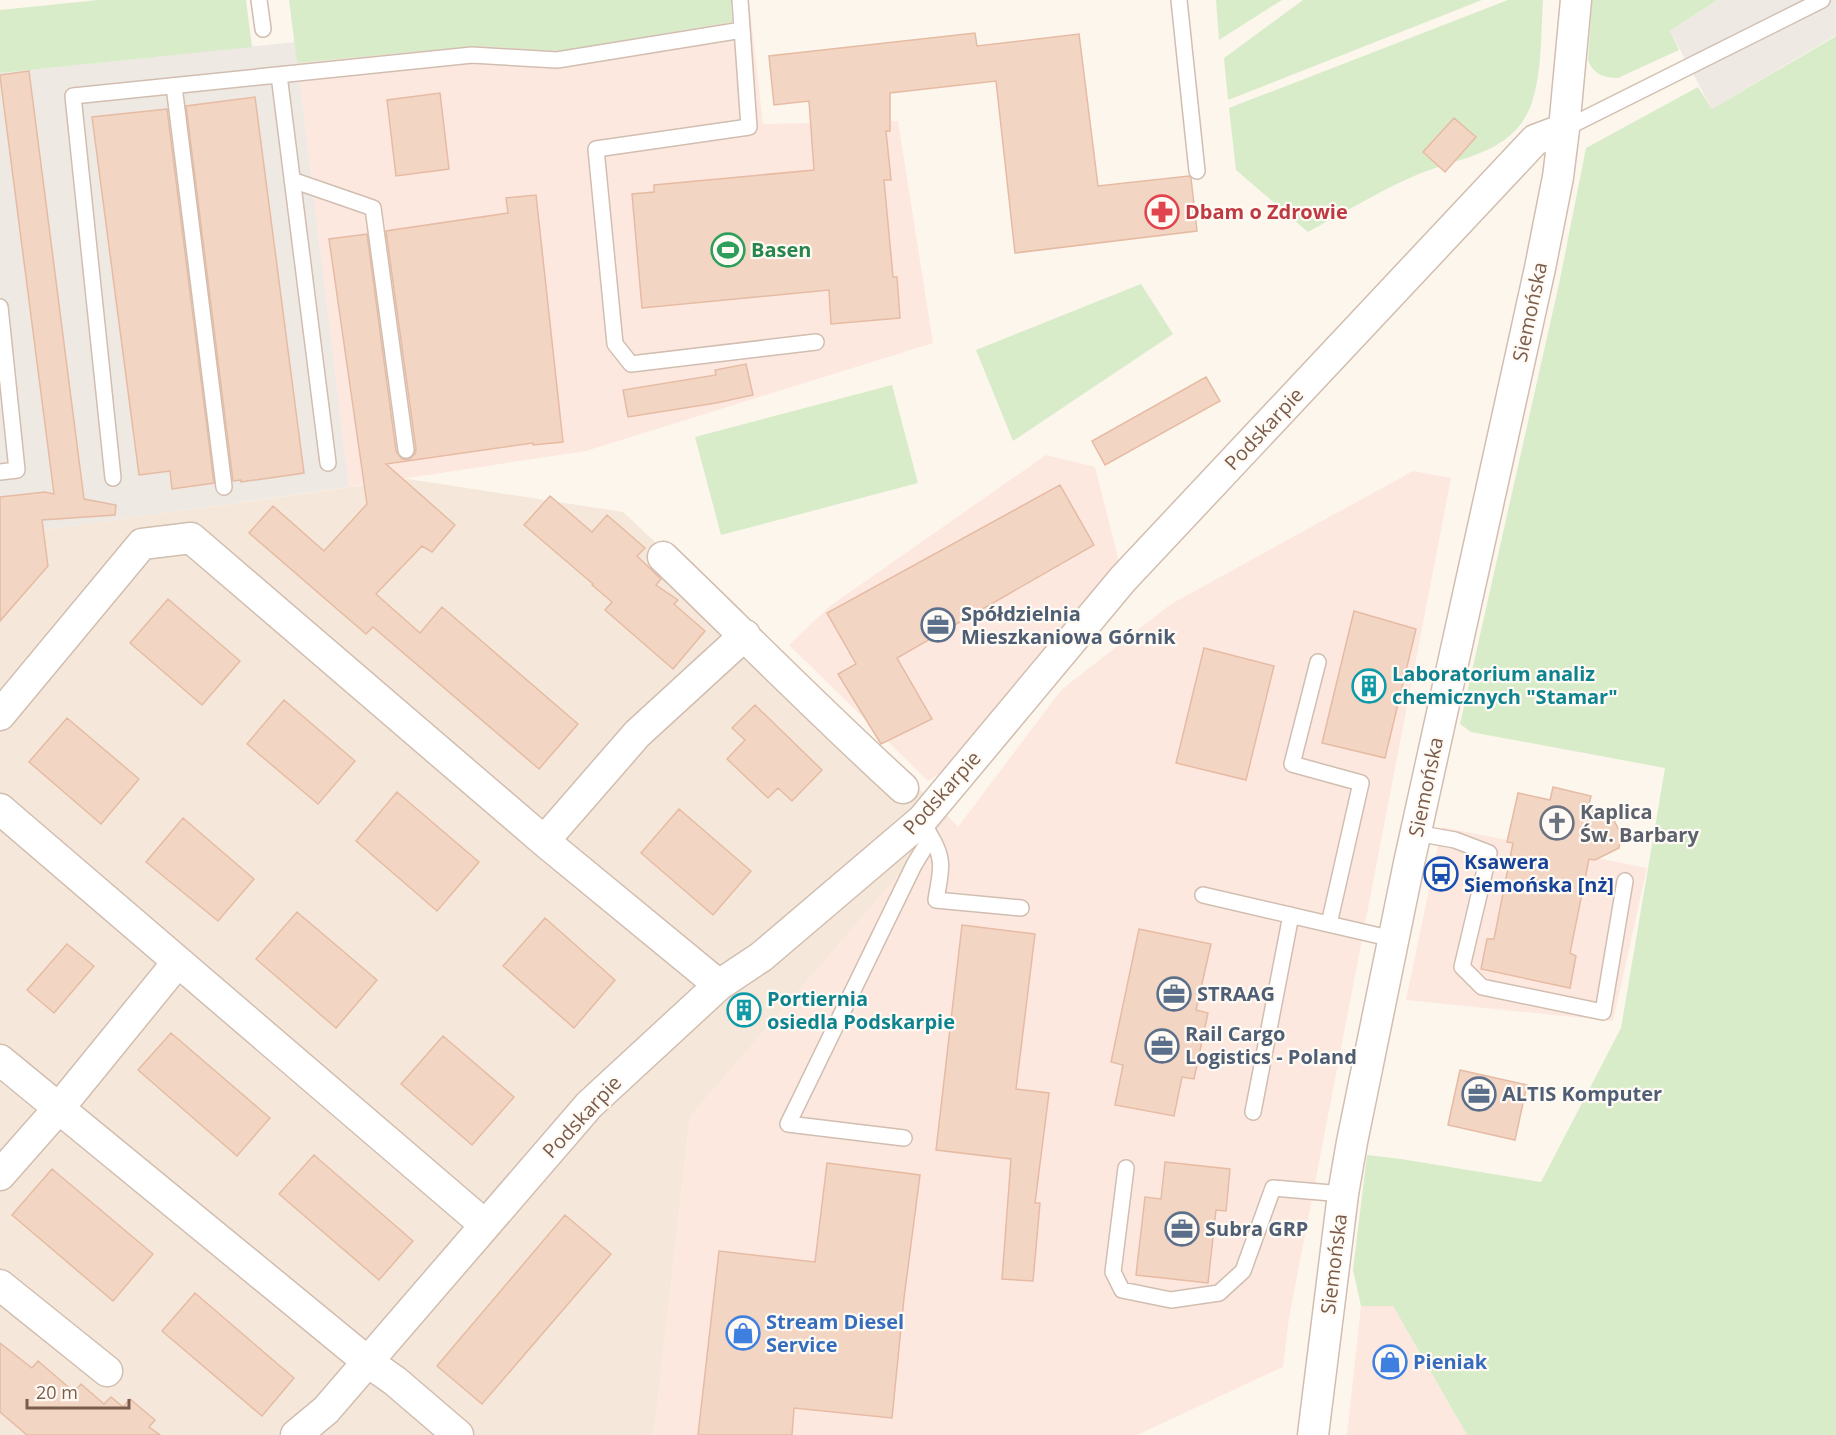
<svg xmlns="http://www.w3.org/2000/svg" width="1836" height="1435" font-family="'Open Sans',sans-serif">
	<rect width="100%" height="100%" fill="#fdf6ec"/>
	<path fill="#f5e8da" d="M 408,479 L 623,512 L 949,817 L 690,1117 L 654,1435 L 0,1435 L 0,536 Z"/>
	<path fill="#fde8e0" d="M 750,9 L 763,124 L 898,121 L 933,343 L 586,451 L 349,487 L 295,42 Z
		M 1046,455 L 1095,467 L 1119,562 L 955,763 L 928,781 L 789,645 L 830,606 Z
		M 1413,471 L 1451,478 L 1289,1318 L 1283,1367 L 1137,1435 L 654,1435 L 690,1117 L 949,817 L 958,827 L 1061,690 L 1171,604 Z
		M 1442,827 L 1647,868 L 1613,1021 L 1406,1000 Z
		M 1361,1306 L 1393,1306 L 1467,1435 L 1347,1435 Z"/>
	<path fill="#efe9e4" d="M 1717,0 L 1836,0 L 1836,35 L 1712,109 L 1670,31 Z
		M 295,42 L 349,487 L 0,536 L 0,73 Z"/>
	<path fill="#d8ecc9" d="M 98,0 L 246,0 L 252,47 L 0,73 L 0,10 Z
		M 289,0 L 731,0 L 732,22 L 561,51 L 475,46 L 297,63 Z
		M 1216,0 L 1282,0 L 1219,40 Z
		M 1303,0 L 1482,0 L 1228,100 L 1224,58 Z
		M 1508,0 L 1543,0 C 1541,32 1542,75 1531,105 C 1512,156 1456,157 1414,176 C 1378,192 1343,213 1308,232 L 1236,170 L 1229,108 Z
		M 1592,0 L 1717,0 L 1670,31 L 1679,50 L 1618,78 C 1604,78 1593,74 1588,60 Z
		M 1836,36 L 1836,1435 L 1467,1435 L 1393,1306 L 1361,1306 L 1353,1270 L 1367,1155 L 1401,1159 L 1541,1182 L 1621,1028 L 1665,768 L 1471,732 L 1460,724 L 1559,284 L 1586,148 L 1698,87 L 1712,109 Z
		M 1141,284 L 1173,334 L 1013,441 L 976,350 Z
		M 892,385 L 918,483 L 721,535 L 695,437 Z"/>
	<path fill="#f3d5c3" stroke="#e6bba3" stroke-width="1.5" d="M 975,33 L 977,46 L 1079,34 L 1098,186 L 1189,176 L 1191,178 L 1197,231 L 1015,253 L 996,81 L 890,93 L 890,131 L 886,131 L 891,180 L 884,180 L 893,277 L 897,277 L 900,318 L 831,324 L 829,290 L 642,308 L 632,194 L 654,192 L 654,185 L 814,170 L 809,101 L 774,105 L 769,56 Z
		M 29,71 L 84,499 L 116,505 L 115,515 L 42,520 L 48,566 L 0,621 L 0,497 L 45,492 L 54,494 L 0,76 L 0,75 Z
		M 440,93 L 449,169 L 396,176 L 387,100 Z
		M 255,97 L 304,473 L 241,482 L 241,480 L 233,481 L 186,106 Z
		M 167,109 L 214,483 L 172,489 L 170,471 L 139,475 L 92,117 Z
		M 1454,118 L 1476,137 L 1445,172 L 1423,152 Z
		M 536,195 L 563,442 L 533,445 L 533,443 L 386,464 L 455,525 L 432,552 L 422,546 L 376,594 L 420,633 L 442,607 L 578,724 L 539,769 L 373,627 L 366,634 L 249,533 L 273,506 L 324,551 L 367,504 L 329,239 L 367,234 L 396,451 L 402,459 L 408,460 L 415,454 L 416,449 L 386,231 L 508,213 L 506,198 Z
		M 746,364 L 753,395 L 716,403 L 628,417 L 623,390 L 716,375 L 715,370 Z
		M 1206,377 L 1220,401 L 1105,465 L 1092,441 Z
		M 1060,485 L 1094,545 L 897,658 L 932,719 L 881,744 L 838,674 L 856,664 L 827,613 Z
		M 550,496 L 592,532 L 607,515 L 645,548 L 637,556 L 661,579 L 656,585 L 678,600 L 674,604 L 705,631 L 673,669 L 605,610 L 612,602 L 592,585 L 593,584 L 524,525 Z
		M 168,599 L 240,661 L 202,705 L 130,643 Z
		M 1354,611 L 1416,629 L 1385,758 L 1322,743 Z
		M 1204,648 L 1274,666 L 1246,780 L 1176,763 Z
		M 284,700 L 355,761 L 318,804 L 247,744 Z
		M 755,705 L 822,770 L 792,801 L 778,788 L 768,798 L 727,759 L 745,740 L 732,728 Z
		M 67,718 L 139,779 L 101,824 L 29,762 Z
		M 1553,787 L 1591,796 L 1588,808 L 1610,813 L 1621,834 L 1619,848 L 1595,860 L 1589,859 L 1570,953 L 1576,956 L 1570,988 L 1481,969 L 1487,939 L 1494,939 L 1513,843 L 1507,842 L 1518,793 L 1550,800 Z
		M 397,792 L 479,862 L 437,911 L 356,841 Z
		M 679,809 L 751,871 L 713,915 L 641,853 Z
		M 183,818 L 254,879 L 218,921 L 146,862 Z
		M 297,912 L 377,980 L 336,1028 L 256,959 Z
		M 545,918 L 615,980 L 574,1028 L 503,966 Z
		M 962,925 L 1035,934 L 1016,1089 L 1049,1093 L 1035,1203 L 1040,1203 L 1033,1281 L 1002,1279 L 1011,1159 L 936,1150 Z
		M 1139,929 L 1211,944 L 1196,1010 L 1208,1013 L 1194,1079 L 1182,1077 L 1174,1116 L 1115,1105 L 1123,1065 L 1111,1062 Z
		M 67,944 L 94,966 L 54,1013 L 27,990 Z
		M 171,1033 L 270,1118 L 237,1156 L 138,1070 Z
		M 443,1036 L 514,1097 L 472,1145 L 401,1084 Z
		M 1460,1070 L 1527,1085 L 1515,1140 L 1448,1125 Z
		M 314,1155 L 413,1241 L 379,1280 L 279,1194 Z
		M 1165,1162 L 1230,1169 L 1226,1211 L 1216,1210 L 1208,1283 L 1136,1275 L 1145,1197 L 1161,1199 Z
		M 827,1163 L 920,1175 L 904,1298 L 892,1418 L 794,1408 L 792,1435 L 698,1435 L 719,1251 L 815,1262 Z
		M 52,1169 L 153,1254 L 113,1301 L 12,1215 Z
		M 565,1215 L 611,1254 L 482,1404 L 437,1366 Z
		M 195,1293 L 294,1378 L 262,1416 L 162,1331 Z
		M 0,1343 L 32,1368 L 38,1361 L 74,1392 L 81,1384 L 104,1404 L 111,1397 L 123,1407 L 130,1399 L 155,1420 L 149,1427 L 160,1435 L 27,1435 L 0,1412 Z"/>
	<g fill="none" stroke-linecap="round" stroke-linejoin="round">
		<defs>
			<path id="service" d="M 259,0 L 263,29
				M 740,0 L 749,127 L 596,149 L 615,344 L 631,364 L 816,342
				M 1179,0 L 1197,171
				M 279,75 L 328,463
				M 174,86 L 224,487
				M 1564,129 L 1822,0
				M 292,180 L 373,208 L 406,450
				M 0,307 L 17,470 L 0,472
				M 113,478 L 73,96 L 472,55 L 557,60 L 742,30
				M 1318,662 L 1292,764 L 1361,783 L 1329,924
				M 1416,833 L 1455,840 L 1489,853 L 1462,967 L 1482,987 L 1603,1012 L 1625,881
				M 931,837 C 946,861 940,873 936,900 L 1021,908
				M 1203,895 L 1393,939
				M 1253,1112 L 1291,915
				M 904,1138 L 788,1124 L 914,865 L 931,837 L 922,820
				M 1126,1168 L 1113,1272 L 1122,1290 L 1171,1300 L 1219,1293 L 1243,1271 L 1273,1188 L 1343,1194"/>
			<path id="minor" d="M 663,557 C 743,634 821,713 903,788
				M 0,715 L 142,544 L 191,538 L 544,841 L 719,985
				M 0,809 L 485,1225
				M 544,841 L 637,734 L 745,635
				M 0,1060 L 368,1362 L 395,1381 L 458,1435
				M 0,1175 L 59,1108 L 177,963
				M 0,1285 L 107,1371
				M 296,1435 L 326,1410 L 589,1105 L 719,985 L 761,957 L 922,820 L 1123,579 L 1535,140 L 1564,129
				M 1313,1435 L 1343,1194 L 1352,1142 L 1409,863 L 1540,268 L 1558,177 L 1564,129 L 1576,0"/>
		</defs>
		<use href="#service" stroke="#d1beb0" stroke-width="18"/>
		<use href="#minor" stroke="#d1beb0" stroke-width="33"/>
		<use href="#service" stroke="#fff" stroke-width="15"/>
		<use href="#minor" stroke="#fff" stroke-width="30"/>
	</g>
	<defs>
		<symbol id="pharmacy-ring" viewBox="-11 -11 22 22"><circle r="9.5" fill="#fffaf3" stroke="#e0444e" stroke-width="1.5"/><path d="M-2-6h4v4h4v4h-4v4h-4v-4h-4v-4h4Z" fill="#e0444e"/></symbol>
		<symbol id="stadium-ring" viewBox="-11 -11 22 22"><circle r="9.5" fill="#fffaf3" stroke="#2e9e5b" stroke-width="1.5"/><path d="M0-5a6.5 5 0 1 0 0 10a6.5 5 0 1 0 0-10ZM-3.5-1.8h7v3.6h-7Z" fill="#2e9e5b"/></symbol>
		<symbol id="office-ring" viewBox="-11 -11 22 22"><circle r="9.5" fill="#fffaf3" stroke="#5c6f8a" stroke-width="1.5"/><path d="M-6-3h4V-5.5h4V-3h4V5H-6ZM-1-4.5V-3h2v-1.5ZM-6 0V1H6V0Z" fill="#5c6f8a"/></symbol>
		<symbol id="building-ring" viewBox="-11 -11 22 22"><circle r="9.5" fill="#fffaf3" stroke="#0f9aa8" stroke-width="1.5"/><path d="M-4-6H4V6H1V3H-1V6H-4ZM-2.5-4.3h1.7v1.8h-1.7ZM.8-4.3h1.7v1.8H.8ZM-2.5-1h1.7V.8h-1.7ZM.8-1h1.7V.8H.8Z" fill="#0f9aa8"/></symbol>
		<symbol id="church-ring" viewBox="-11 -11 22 22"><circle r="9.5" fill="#fffaf3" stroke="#6b7280" stroke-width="1.5"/><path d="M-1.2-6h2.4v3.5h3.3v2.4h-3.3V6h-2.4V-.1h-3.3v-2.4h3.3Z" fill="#6b7280"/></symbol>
		<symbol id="bus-ring" viewBox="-11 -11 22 22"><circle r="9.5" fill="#fffaf3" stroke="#1a4fb4" stroke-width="1.5"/><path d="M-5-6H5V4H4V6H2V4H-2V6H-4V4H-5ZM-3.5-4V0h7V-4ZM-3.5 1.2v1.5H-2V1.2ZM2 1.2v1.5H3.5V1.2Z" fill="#1a4fb4"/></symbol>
		<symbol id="shop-ring" viewBox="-11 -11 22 22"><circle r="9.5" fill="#fffaf3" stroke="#3f7fe0" stroke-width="1.5"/><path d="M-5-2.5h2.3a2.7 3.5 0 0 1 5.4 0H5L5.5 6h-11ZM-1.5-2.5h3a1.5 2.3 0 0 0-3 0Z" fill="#3f7fe0"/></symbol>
	</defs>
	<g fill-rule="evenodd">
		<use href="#pharmacy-ring" x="1143" y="193" width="38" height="38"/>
		<use href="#stadium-ring" x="709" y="231" width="38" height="38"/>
		<use href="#office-ring" x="919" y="606" width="38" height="38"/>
		<use href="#building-ring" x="1350" y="667" width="38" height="38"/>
		<use href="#church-ring" x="1538" y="804" width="38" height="38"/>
		<use href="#bus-ring" x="1422" y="855" width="38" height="38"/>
		<use href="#office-ring" x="1155" y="975" width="38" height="38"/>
		<use href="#building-ring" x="725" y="991" width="38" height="38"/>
		<use href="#office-ring" x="1143" y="1027" width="38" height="38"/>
		<use href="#office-ring" x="1460" y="1075" width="38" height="38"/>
		<use href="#office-ring" x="1163" y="1210" width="38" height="38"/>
		<use href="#shop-ring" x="724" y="1314" width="38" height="38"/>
		<use href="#shop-ring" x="1371" y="1343" width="38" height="38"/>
	</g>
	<g text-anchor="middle" stroke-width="4.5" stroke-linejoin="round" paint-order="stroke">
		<g font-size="20" font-weight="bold" fill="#be3a42" stroke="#fffaf3" text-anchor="start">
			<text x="1185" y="219">Dbam o Zdrowie</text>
		</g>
		<g font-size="20" font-weight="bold" fill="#27864d" stroke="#fffaf3" text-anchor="start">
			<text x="751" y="257">Basen</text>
		</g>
		<g font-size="20" fill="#7a5c4d" stroke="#fffaf3">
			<text transform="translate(1530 312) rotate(-78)" y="7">Siemońska</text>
			<text transform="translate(1264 429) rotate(-47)" y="7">Podskarpie</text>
			<text transform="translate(1426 787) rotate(-78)" y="7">Siemońska</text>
			<text transform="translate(942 793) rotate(-48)" y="7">Podskarpie</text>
			<text transform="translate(582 1117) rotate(-47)" y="7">Podskarpie</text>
			<text transform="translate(1334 1264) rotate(-83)" y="7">Siemońska</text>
		</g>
		<g font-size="20" font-weight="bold" fill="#4e5e75" stroke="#fffaf3" text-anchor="start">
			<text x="961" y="621">Spółdzielnia<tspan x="961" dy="23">Mieszkaniowa Górnik</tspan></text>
			<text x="1197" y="1001">STRAAG</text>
			<text x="1185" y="1041">Rail Cargo<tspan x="1185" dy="23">Logistics - Poland</tspan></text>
			<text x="1502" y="1101">ALTIS Komputer</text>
			<text x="1205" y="1236">Subra GRP</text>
		</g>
		<g font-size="20" font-weight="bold" fill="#0d838f" stroke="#fffaf3" text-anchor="start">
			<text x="1392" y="681">Laboratorium analiz<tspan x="1392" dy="23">chemicznych "Stamar"</tspan></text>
			<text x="767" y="1006">Portiernia<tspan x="767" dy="23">osiedla Podskarpie</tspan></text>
		</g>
		<g font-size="20" font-weight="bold" fill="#5b616d" stroke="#fffaf3" text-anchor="start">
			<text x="1580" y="819">Kaplica<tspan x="1580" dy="23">Św. Barbary</tspan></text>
		</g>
		<g font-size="20" font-weight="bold" fill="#164399" stroke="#fffaf3" text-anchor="start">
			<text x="1464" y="869">Ksawera<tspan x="1464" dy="23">Siemońska [nż]</tspan></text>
		</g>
		<g font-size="20" font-weight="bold" fill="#366cbe" stroke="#fffaf3" text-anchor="start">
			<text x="766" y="1329">Stream Diesel<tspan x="766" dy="23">Service</tspan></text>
			<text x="1413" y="1369">Pieniak</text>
		</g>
	</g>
	<path d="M27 1399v9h102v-9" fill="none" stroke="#7a5c4d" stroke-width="3"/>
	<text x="36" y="1399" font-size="18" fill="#7a5c4d" stroke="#fffaf3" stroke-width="4.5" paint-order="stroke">20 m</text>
</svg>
